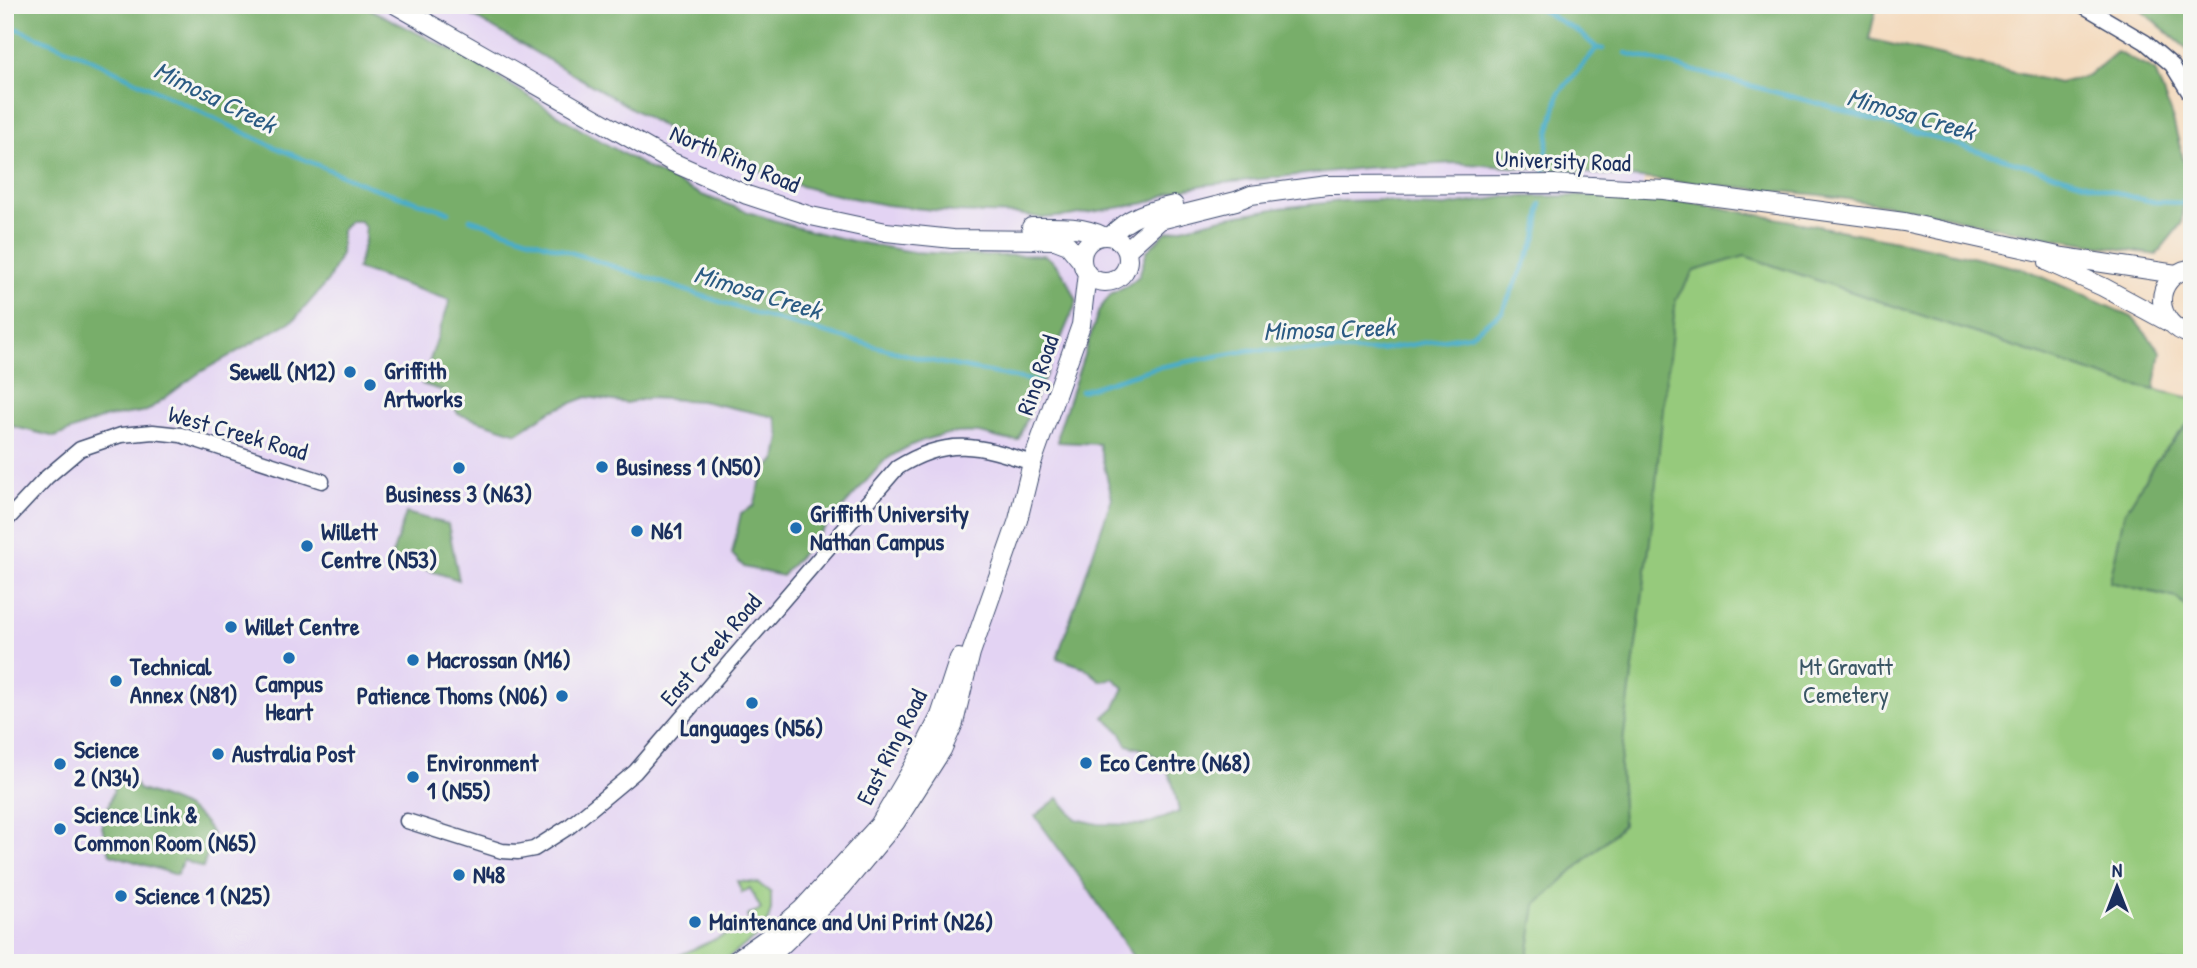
<svg xmlns="http://www.w3.org/2000/svg" width="2197" height="968" font-family="'Patrick Hand',sans-serif">
	<rect width="100%" height="100%" fill="#f6f6f2"/>
	<filter id="ink" filterUnits="userSpaceOnUse"><feTurbulence type="fractalNoise" baseFrequency=".0143" numOctaves="2"/><feDisplacementMap in="SourceGraphic" scale="14" xChannelSelector="R" yChannelSelector="G"/><feConvolveMatrix kernelMatrix="1 2 1 2 8 2 1 2 1" color-interpolation-filters="sRGB"/></filter>
	<filter id="wash" filterUnits="userSpaceOnUse"><feTurbulence type="fractalNoise" baseFrequency=".00686" numOctaves="4" result="noise"/><feDisplacementMap in="SourceGraphic" scale="28" xChannelSelector="R" yChannelSelector="G"/><feGaussianBlur stdDeviation="1.57" result="paint"/><feColorMatrix in="noise" values="0 0 0 0 0 0 0 0 0 0 0 0 0 0 0 0 0 1.4 0 .05"/><feComposite in="paint" operator="in"/></filter>
	<g filter="url(#wash)">
		<rect width="100%" height="100%" fill="#f4dbbf"/>
		<path fill="#e3d3f3" d="M 5,5 L 1672,5 L 1517,963 L 5,963 Z"/>
		<path fill="#96ca7b" stroke="#587c6c" stroke-width="2" d="M 1662,228 L 2120,382 L 2192,398 L 2192,419 L 2156,461 L 2110,582 L 2177,598 L 2192,614 L 2192,963 L 1517,963 Z
			M 737,881 L 758,883 L 771,893 L 771,910 L 767,923 L 757,936 L 732,955 L 718,963 L 662,963 L 750,924 L 747,916 L 761,909 L 750,888 L 742,893 Z"/>
		<path fill="#78ae6b" stroke="#4a6e64" stroke-width="2" d="M 5,5 L 362,5 L 473,61 L 580,129 L 650,169 L 702,195 L 748,212 L 795,227 L 856,242 L 913,252 L 987,256 L 1044,255 C 1061,264 1069,283 1077,301 L 1018,440 C 1005,442 992,435 979,433 C 944,430 913,441 884,461 L 782,576 L 744,567 L 732,554 L 741,513 L 754,506 L 762,475 L 776,459 L 780,436 L 775,417 L 701,401 L 649,398 L 626,403 L 587,397 L 551,411 L 517,433 L 458,414 L 447,392 L 422,384 L 450,300 L 357,269 L 365,240 L 365,227 L 360,221 L 350,221 L 342,230 L 341,254 L 328,281 L 295,319 L 199,373 L 147,411 L 103,418 L 55,437 L 15,427 L 5,420 Z
			M 454,5 L 1877,5 L 1869,39 L 2059,83 L 2088,76 L 2117,52 L 2155,71 L 2173,120 L 2186,170 L 2181,224 L 2156,255 L 2018,232 L 1919,210 L 1821,195 L 1588,173 L 1456,163 L 1363,168 L 1204,185 L 1175,191 L 1146,203 L 1068,216 L 1042,218 L 1017,214 L 952,212 L 886,205 L 823,192 L 786,182 L 686,140 Z
			M 2135,5 L 2192,5 L 2192,53 Z
			M 1653,195 L 1923,246 L 2027,270 L 2132,317 L 2161,352 L 2154,390 L 2120,382 L 1745,256 L 1694,271 L 1676,299 L 1663,408 L 1652,526 L 1620,765 L 1623,825 L 1536,905 L 1527,963 L 1137,963 L 1091,893 L 1035,816 L 1058,798 L 1076,819 L 1098,824 L 1144,825 L 1179,812 C 1172,776 1168,753 1127,745 L 1121,733 L 1104,717 L 1115,707 L 1124,688 L 1113,678 L 1101,681 L 1084,667 L 1057,658 L 1112,498 L 1099,444 L 1058,442 L 1058,433 L 1099,310 L 1112,293 L 1128,285 L 1139,276 L 1147,251 L 1166,232 L 1222,218 L 1279,208 L 1343,201 L 1381,200 L 1413,206 L 1440,207 L 1506,197 Z
			M 2192,419 L 2192,614 L 2177,598 L 2110,582 L 2124,514 L 2156,461 Z
			M 406,513 L 448,524 L 459,580 L 391,558 Z
			M 119,773 L 132,776 L 138,789 C 167,800 199,805 213,836 L 203,868 L 183,860 L 177,875 L 110,854 L 102,827 Z"/>
		<g fill="none" stroke-linecap="round" stroke-linejoin="round">
			<path stroke="#4aadc9" stroke-width="4.5" d="M 1532,5 L 1579,32 L 1597,48
				M 5,24 L 82,55 L 272,146 L 368,186 L 449,212
				M 1626,53 L 1824,105 L 2135,198 L 2156,202 L 2187,203
				M 1544,171 L 1549,133 L 1559,93 L 1597,48 L 1603,49
				M 470,219 L 763,316 L 926,360 L 1039,382
				M 1081,391 L 1154,368 L 1250,350 L 1374,351 L 1470,335 L 1502,312 L 1536,239 L 1541,204"/>
		</g>
	</g>
	<g filter="url(#ink)">
		<g fill="none" stroke-linecap="round" stroke-linejoin="round">
			<defs>
				<path id="minor" d="M 2082,5 L 2145,42 L 2172,65 L 2192,97
					M 5,522 L 47,477 L 80,449 L 121,435 L 153,432 L 181,435 L 322,481
					M 407,821 L 502,851 L 518,852 L 534,849 L 570,826 L 635,772 L 897,468 C 947,436 979,445 1032,463"/>
				<path id="tertiary" d="M 396,5 L 672,162 L 747,195 L 811,216 L 886,232 L 953,239 L 1055,240 L 1068,245 L 1082,262
					M 1031,227 C 1055,227 1080,225 1103,236
					M1082 259a23 23 0 1 1 46 0a23 23 0 1 1-46 0Z
					M 1111,236 C 1127,217 1151,210 1174,205
					M 1127,250 L 1160,220 L 1236,201 L 1251,195 L 1327,185 L 1555,184 L 1664,190 L 1904,222 L 2063,257 L 2176,274
					M 2048,262 L 2103,287 L 2170,323
					M 2192,268 C 2151,276 2153,325 2192,335
					M 732,963 L 773,934 L 802,909 L 879,825 L 919,757 L 940,716 L 959,658
					M 758,963 L 779,948 L 842,887 L 896,822 L 942,750 L 954,723 L 971,653 L 1018,520 L 1032,463 L 1081,325 L 1087,273"/>
			</defs>
			<use href="#minor" stroke="#3c496d" stroke-width="17"/>
			<use href="#tertiary" stroke="#3c496d" stroke-width="20"/>
			<use href="#minor" stroke="#fff" stroke-width="14"/>
			<use href="#tertiary" stroke="#fff" stroke-width="18"/>
		</g>
	</g>
	<g fill="#1f6fb2" stroke="#f6f6f2" stroke-width="2.5">
		<circle cx="350" cy="372" r="7"/>
		<circle cx="370" cy="385" r="7"/>
		<circle cx="602" cy="467" r="7"/>
		<circle cx="459" cy="468" r="7"/>
		<circle cx="796" cy="528" r="7"/>
		<circle cx="637" cy="531" r="7"/>
		<circle cx="307" cy="546" r="7"/>
		<circle cx="231" cy="627" r="7"/>
		<circle cx="289" cy="658" r="7"/>
		<circle cx="413" cy="660" r="7"/>
		<circle cx="116" cy="681" r="7"/>
		<circle cx="562" cy="696" r="7"/>
		<circle cx="752" cy="703" r="7"/>
		<circle cx="218" cy="754" r="7"/>
		<circle cx="1086" cy="763" r="7"/>
		<circle cx="60" cy="764" r="7"/>
		<circle cx="413" cy="777" r="7"/>
		<circle cx="60" cy="829" r="7"/>
		<circle cx="459" cy="875" r="7"/>
		<circle cx="121" cy="896" r="7"/>
		<circle cx="695" cy="922" r="7"/>
	</g>
	<g text-anchor="middle" stroke-width="6" stroke-linejoin="round" paint-order="stroke">
		<g font-size="24" fill="#1b2f5e" stroke="#f6f6f2">
			<text transform="translate(735 159) rotate(23)" y="8">North Ring Road</text>
			<text transform="translate(1563 161) rotate(2)" y="8">University Road</text>
			<text transform="translate(1038 375) rotate(-71)" y="8">Ring Road</text>
			<text transform="translate(238 433) rotate(16)" y="8">West Creek Road</text>
			<text transform="translate(711 650) rotate(-49)" y="8">East Creek Road</text>
			<text transform="translate(892 747) rotate(-63)" y="8">East Ring Road</text>
		</g>
		<g font-size="24" font-weight="bold" fill="#1b2f5e" stroke="#f6f6f2" text-anchor="start">
			<text x="384" y="379">Griffith<tspan x="384" dy="28">Artworks</tspan></text>
			<text x="336" y="380" text-anchor="end">Sewell (N12)</text>
			<text x="616" y="475">Business 1 (N50)</text>
			<text x="459" y="502" text-anchor="middle">Business 3 (N63)</text>
			<text x="810" y="522">Griffith University<tspan x="810" dy="28">Nathan Campus</tspan></text>
			<text x="651" y="539">N61</text>
			<text x="321" y="540">Willett<tspan x="321" dy="28">Centre (N53)</tspan></text>
			<text x="245" y="635">Willet Centre</text>
			<text x="427" y="668">Macrossan (N16)</text>
			<text x="130" y="675">Technical<tspan x="130" dy="28">Annex (N81)</tspan></text>
			<text x="289" y="692" text-anchor="middle">Campus<tspan x="289" dy="28">Heart</tspan></text>
			<text x="548" y="704" text-anchor="end">Patience Thoms (N06)</text>
			<text x="752" y="736" text-anchor="middle">Languages (N56)</text>
			<text x="74" y="758">Science<tspan x="74" dy="28">2 (N34)</tspan></text>
			<text x="232" y="762">Australia Post</text>
			<text x="427" y="771">Environment<tspan x="427" dy="28">1 (N55)</tspan></text>
			<text x="1100" y="771">Eco Centre (N68)</text>
			<text x="74" y="823">Science Link &amp;<tspan x="74" dy="28">Common Room (N65)</tspan></text>
			<text x="473" y="883">N48</text>
			<text x="135" y="904">Science 1 (N25)</text>
			<text x="709" y="930">Maintenance and Uni Print (N26)</text>
		</g>
		<g font-size="24" fill="#3a5665" stroke="#f6f6f2">
			<text x="1846" y="675">Mt Gravatt<tspan x="1846" dy="28">Cemetery</tspan></text>
		</g>
		<g font-size="26" font-style="italic" fill="#2b5b83" stroke="#f6f6f2">
			<text transform="translate(215 97) rotate(26)" y="9">Mimosa Creek</text>
			<text transform="translate(1911 114) rotate(16)" y="9">Mimosa Creek</text>
			<text transform="translate(758 292) rotate(17)" y="9">Mimosa Creek</text>
			<text transform="translate(1329 329) rotate(-2)" y="9">Mimosa Creek</text>
		</g>
	</g>
	<rect width="2197" height="968" fill="none" stroke="#f6f6f2" stroke-width="28"/>
	<g transform="translate(2117 887)" stroke="#f6f6f2" stroke-width="5" paint-order="stroke">
	<path d="M0-5L12 26L0 18L-12 26Z" fill="#1b2f5e"/>
	<text y="-10" font-size="19" font-weight="bold" text-anchor="middle" fill="#1b2f5e">N</text>
	</g>
</svg>
